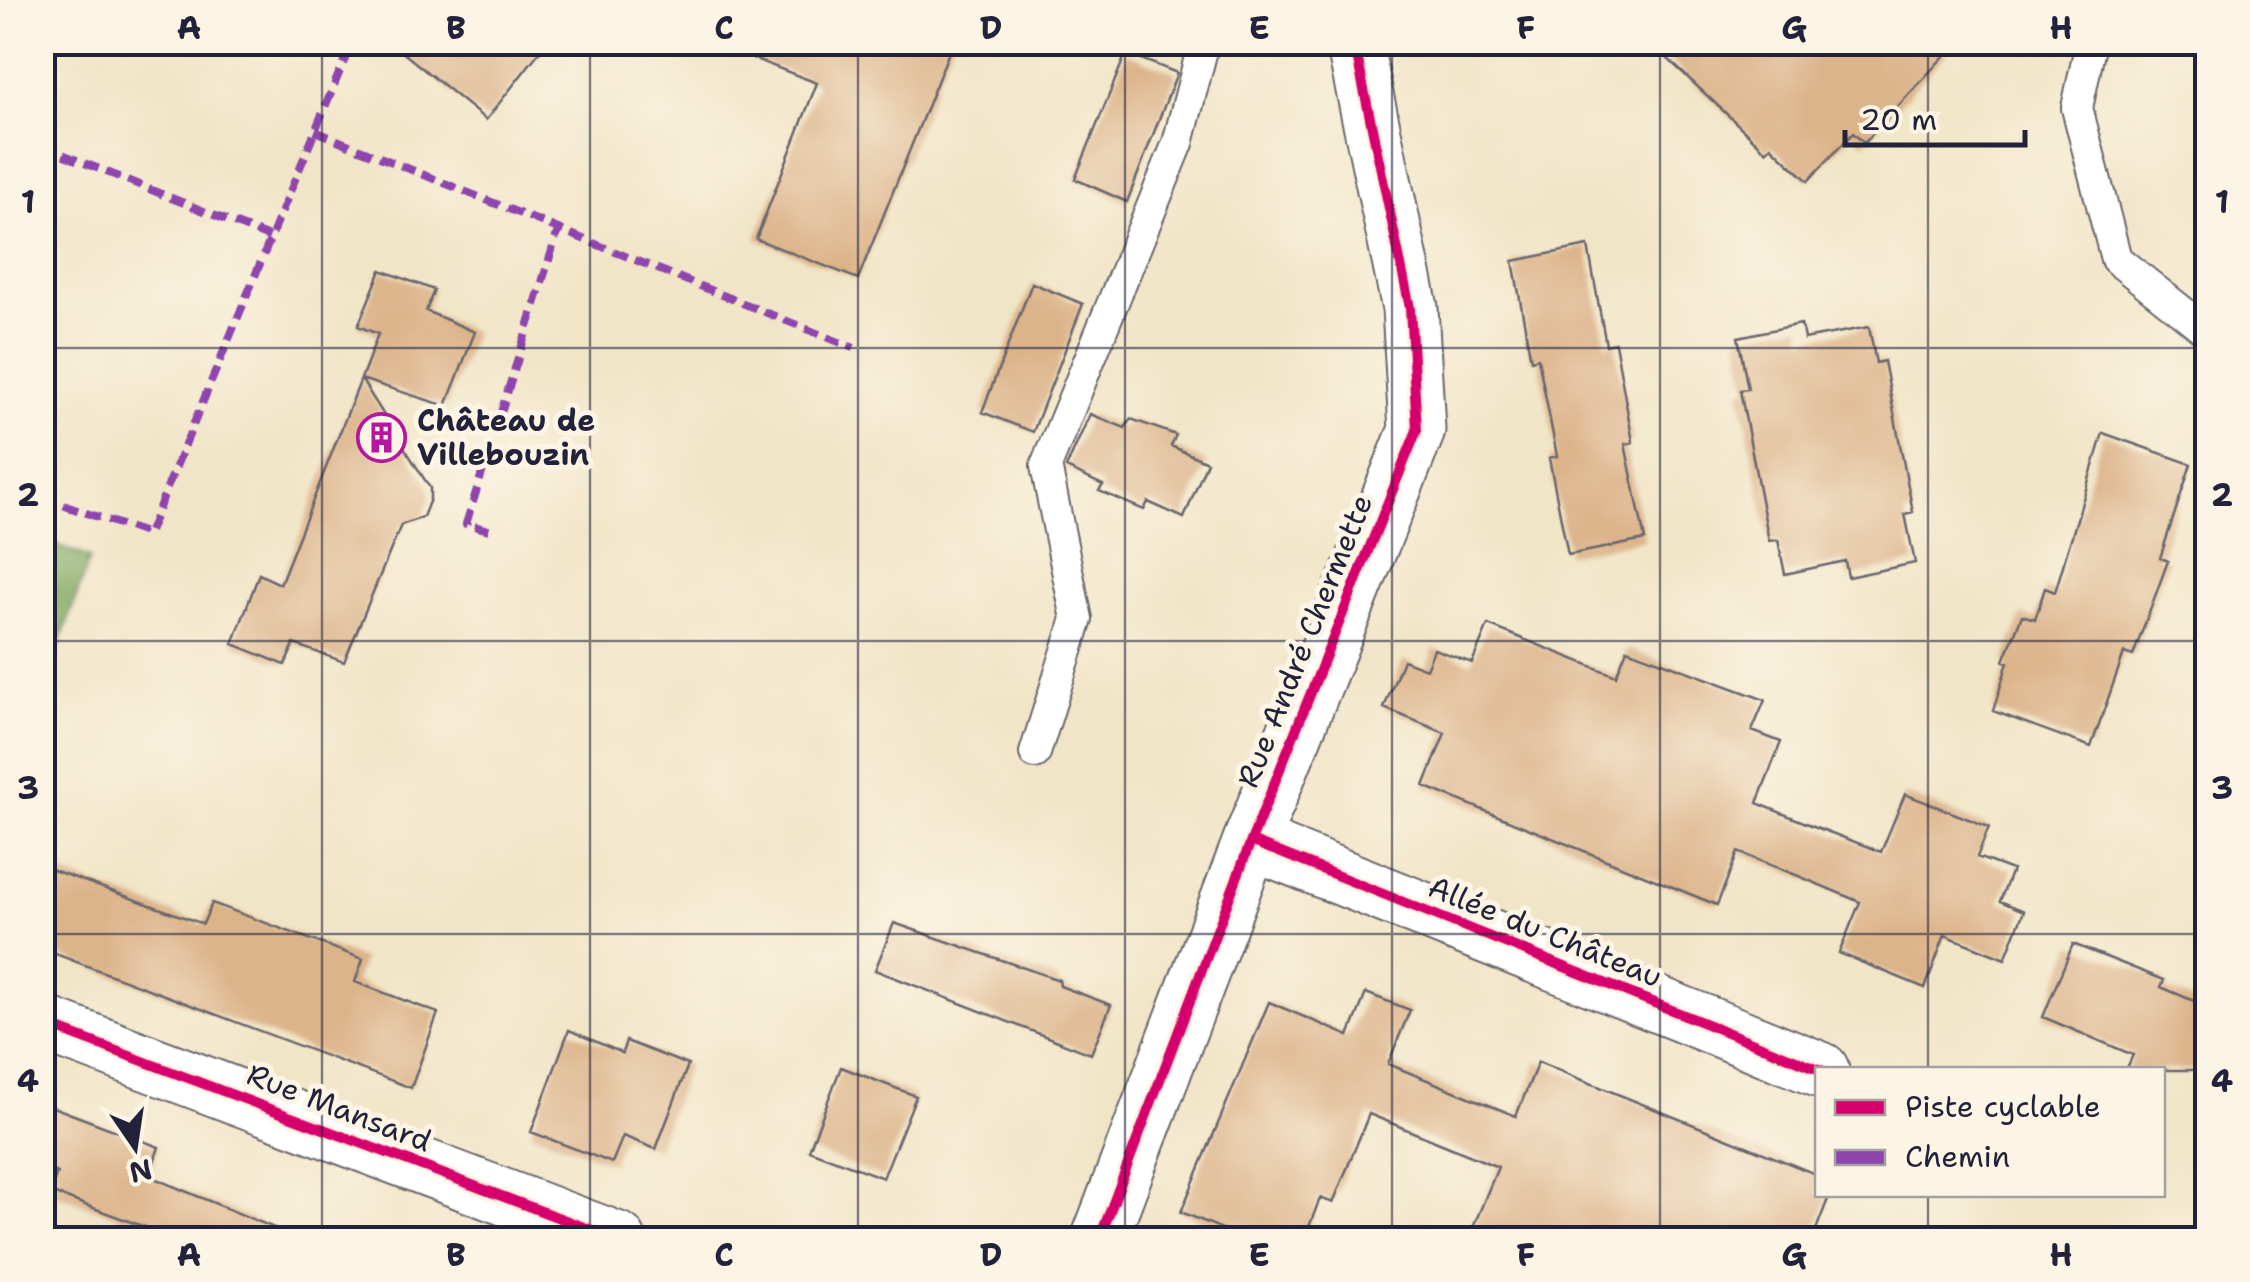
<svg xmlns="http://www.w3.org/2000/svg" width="2250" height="1282" font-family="'Shantell Sans',sans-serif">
	<rect width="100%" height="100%" fill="#fcf5e5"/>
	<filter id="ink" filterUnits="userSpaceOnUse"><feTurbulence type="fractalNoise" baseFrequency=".01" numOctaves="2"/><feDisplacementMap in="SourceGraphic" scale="20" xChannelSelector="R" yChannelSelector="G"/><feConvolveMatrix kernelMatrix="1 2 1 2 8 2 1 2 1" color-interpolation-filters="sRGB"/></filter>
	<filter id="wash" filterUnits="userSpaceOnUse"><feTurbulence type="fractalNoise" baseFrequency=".0048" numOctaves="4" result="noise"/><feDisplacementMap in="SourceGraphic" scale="40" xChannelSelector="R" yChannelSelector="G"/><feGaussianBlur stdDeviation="2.25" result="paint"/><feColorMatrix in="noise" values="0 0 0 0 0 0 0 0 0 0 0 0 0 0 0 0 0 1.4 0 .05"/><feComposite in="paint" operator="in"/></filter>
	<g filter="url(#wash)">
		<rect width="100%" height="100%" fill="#f1e5c7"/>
		<path fill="#7ea75e" stroke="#50644c" stroke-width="2.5" d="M 43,540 L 90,558 L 43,689 Z"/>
		<g id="blocks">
			<path fill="#dcb48a" d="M 390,42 L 547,42 L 486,120 Z
				M 722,42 L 953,42 L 858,279 L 756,239 L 817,83 L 721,46 Z
				M 1650,42 L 1957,42 L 1864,143 L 1853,133 L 1808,181 L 1771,146 L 1766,151 Z
				M 1126,53 L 1177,73 L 1127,202 L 1075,179 Z
				M 1588,246 L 1606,345 L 1615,343 L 1633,442 L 1625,444 L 1645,540 L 1568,555 L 1549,458 L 1557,456 L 1538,358 L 1531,360 L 1513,261 Z
				M 381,270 L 434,290 L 426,311 L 475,332 L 446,406 L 361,379 L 378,334 L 358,326 Z
				M 1032,283 L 1083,304 L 1033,432 L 982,412 Z
				M 1801,324 L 1804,339 L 1869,327 L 1876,363 L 1884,361 L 1913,512 L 1905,514 L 1915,563 L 1848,577 L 1845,561 L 1785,574 L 1778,540 L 1769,541 L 1740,390 L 1748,389 L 1738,337 Z
				M 361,379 L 430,488 L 430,499 L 423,517 L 401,525 L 344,662 L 294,644 L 285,665 L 233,644 L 259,574 L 280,584 Z
				M 1090,414 L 1125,428 L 1131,419 L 1176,435 L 1171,446 L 1207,462 L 1184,518 L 1148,502 L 1144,510 L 1099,491 L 1103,485 L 1066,468 Z
				M 2103,433 L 2191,464 L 2160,558 L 2168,561 L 2133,656 L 2124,653 L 2091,747 L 1993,711 L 2008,662 L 2004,661 L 2022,615 L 2035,619 L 2045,588 L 2055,592 Z
				M 1488,625 L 1616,676 L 1627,649 L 1765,700 L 1752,731 L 1781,742 L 1757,803 L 1821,829 L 1881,852 L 1905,794 L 1989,827 L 1977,857 L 2012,870 L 2000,901 L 2024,911 L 2005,959 L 1945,935 L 1925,988 L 1839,953 L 1860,902 L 1801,877 L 1738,852 L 1717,905 L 1424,786 L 1445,733 L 1384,708 L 1403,660 L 1426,669 L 1434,649 L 1472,663 Z
				M 42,866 L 203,924 L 212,903 L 363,959 L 355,982 L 438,1013 L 411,1088 L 42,949 Z
				M 894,923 L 1059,980 L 1060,986 L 1111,1005 L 1091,1054 L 875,970 Z
				M 2073,944 L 2164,980 L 2161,987 L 2208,1007 L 2208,1070 L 2126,1070 L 2133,1055 L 2043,1017 Z
				M 1366,993 L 1410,1010 L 1388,1064 L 1516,1116 L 1538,1062 L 1818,1175 L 1818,1194 L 1830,1194 L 1812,1240 L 1468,1240 L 1498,1167 L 1369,1114 L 1333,1203 L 1320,1198 L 1304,1240 L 1249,1240 L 1181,1212 L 1269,1002 L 1349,1036 Z
				M 569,1030 L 622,1053 L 626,1041 L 688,1065 L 656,1149 L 623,1136 L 612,1163 L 531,1132 Z
				M 841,1067 L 916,1096 L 883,1178 L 809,1150 Z
				M 42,1103 L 159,1147 L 149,1176 L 303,1240 L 180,1240 L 50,1192 L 57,1173 L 42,1167 Z"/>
		</g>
	</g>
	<g filter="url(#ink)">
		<use href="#blocks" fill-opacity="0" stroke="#6a666c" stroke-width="2.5"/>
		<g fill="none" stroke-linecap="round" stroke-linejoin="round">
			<defs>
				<path id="service" d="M 2091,42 L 2077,108 L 2116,259 L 2208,332
					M 1035,753 L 1077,619 L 1046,466 L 1178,143 L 1204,42"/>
				<path id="minor" d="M 1251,841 L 1821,1070
					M 42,1023 L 618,1240
					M 1099,1240 L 1251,841 L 1417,430 L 1410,308 L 1354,42"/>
			</defs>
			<use href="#service" stroke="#6a666c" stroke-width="34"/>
			<use href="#minor" stroke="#6a666c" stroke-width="59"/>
			<use href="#service" stroke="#fff" stroke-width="30"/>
			<use href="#minor" stroke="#fff" stroke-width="55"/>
			<path stroke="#8e44ad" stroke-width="8" stroke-dasharray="15 8" stroke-linecap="butt" d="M 315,131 L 854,348
				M 42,146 L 271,238
				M 42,498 L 148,534 L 352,42
				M 489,530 L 466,524 L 559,228"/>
			<defs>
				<path id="cycleway" d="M 1251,841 L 1821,1070
					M 42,1023 L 618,1240
					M 1099,1240 L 1251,841 L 1417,430 L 1410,308 L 1354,42"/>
			</defs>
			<use href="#cycleway" stroke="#fcf5e5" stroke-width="16"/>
			<use href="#cycleway" stroke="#d6006c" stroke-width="10"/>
		</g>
	</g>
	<path fill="none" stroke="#22223b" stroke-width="2.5" stroke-opacity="0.55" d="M 322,42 L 322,1240M 590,42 L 590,1240M 858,42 L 858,1240M 1125,42 L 1125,1240M 1392,42 L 1392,1240M 1660,42 L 1660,1240M 1928,42 L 1928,1070M 42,348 L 2208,348M 42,641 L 2208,641M 42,934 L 2208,934M 1928,1194 L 1928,1240"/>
	<defs>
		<symbol id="building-ring" viewBox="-11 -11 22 22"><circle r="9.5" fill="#fcf5e5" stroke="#b5179e" stroke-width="1.5"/><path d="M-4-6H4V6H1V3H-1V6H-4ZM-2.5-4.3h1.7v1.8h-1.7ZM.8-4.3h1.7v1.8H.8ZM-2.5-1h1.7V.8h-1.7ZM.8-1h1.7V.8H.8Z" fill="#b5179e"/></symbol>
	</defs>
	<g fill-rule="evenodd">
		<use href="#building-ring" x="354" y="410" width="55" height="55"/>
	</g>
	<g text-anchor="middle" stroke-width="10" stroke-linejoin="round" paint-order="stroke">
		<g font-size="30" font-weight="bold" fill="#22223b" stroke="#fcf5e5" text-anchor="start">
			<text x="417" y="431">Château de<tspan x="417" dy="34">Villebouzin</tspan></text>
		</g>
		<g font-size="30" fill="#22223b" stroke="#fcf5e5">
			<text transform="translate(1305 641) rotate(-68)" y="10">Rue André Chermette</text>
			<text transform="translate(1545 932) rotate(22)" y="10">Allée du Château</text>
			<text transform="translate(339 1108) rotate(21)" y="10">Rue Mansard</text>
		</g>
	</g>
	<rect width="2250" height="1282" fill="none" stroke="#fcf5e5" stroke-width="110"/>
	<rect x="1815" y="1067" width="350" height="130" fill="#fcf5e5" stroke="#a5a1a1" stroke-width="2.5"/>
	<rect x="1835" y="1100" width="50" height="15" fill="#d6006c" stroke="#a5a1a1" stroke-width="2.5"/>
	<text x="1905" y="1117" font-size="30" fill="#22223b">Piste cyclable</text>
	<rect x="1835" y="1150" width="50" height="15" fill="#8e44ad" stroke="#a5a1a1" stroke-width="2.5"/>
	<text x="1905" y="1167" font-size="30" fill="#22223b">Chemin</text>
	<g transform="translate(135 1147) rotate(167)" stroke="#fcf5e5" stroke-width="8" paint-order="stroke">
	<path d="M0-8L18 38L0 25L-18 38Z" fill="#22223b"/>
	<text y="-15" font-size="28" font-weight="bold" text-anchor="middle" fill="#22223b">N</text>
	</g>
	<path d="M1845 130v15h180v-15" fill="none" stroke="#22223b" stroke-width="5"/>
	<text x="1860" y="130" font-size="30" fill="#22223b" stroke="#fcf5e5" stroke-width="8" paint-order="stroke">20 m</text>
	<rect x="55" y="55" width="2140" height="1172" fill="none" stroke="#22223b" stroke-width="4"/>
	<g font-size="32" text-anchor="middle" font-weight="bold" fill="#22223b">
		<text x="189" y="39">A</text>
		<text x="456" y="39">B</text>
		<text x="724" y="39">C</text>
		<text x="991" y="39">D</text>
		<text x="1259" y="39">E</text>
		<text x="1526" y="39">F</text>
		<text x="1794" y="39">G</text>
		<text x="2061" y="39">H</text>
		<text x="28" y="213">1</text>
		<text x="2222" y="213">1</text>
		<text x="28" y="506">2</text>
		<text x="2222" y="506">2</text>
		<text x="28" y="799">3</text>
		<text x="2222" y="799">3</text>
		<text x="28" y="1092">4</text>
		<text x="2222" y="1092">4</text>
		<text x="189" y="1266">A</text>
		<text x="456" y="1266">B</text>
		<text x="724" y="1266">C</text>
		<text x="991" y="1266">D</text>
		<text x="1259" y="1266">E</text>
		<text x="1526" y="1266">F</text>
		<text x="1794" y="1266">G</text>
		<text x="2061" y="1266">H</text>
	</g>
</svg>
